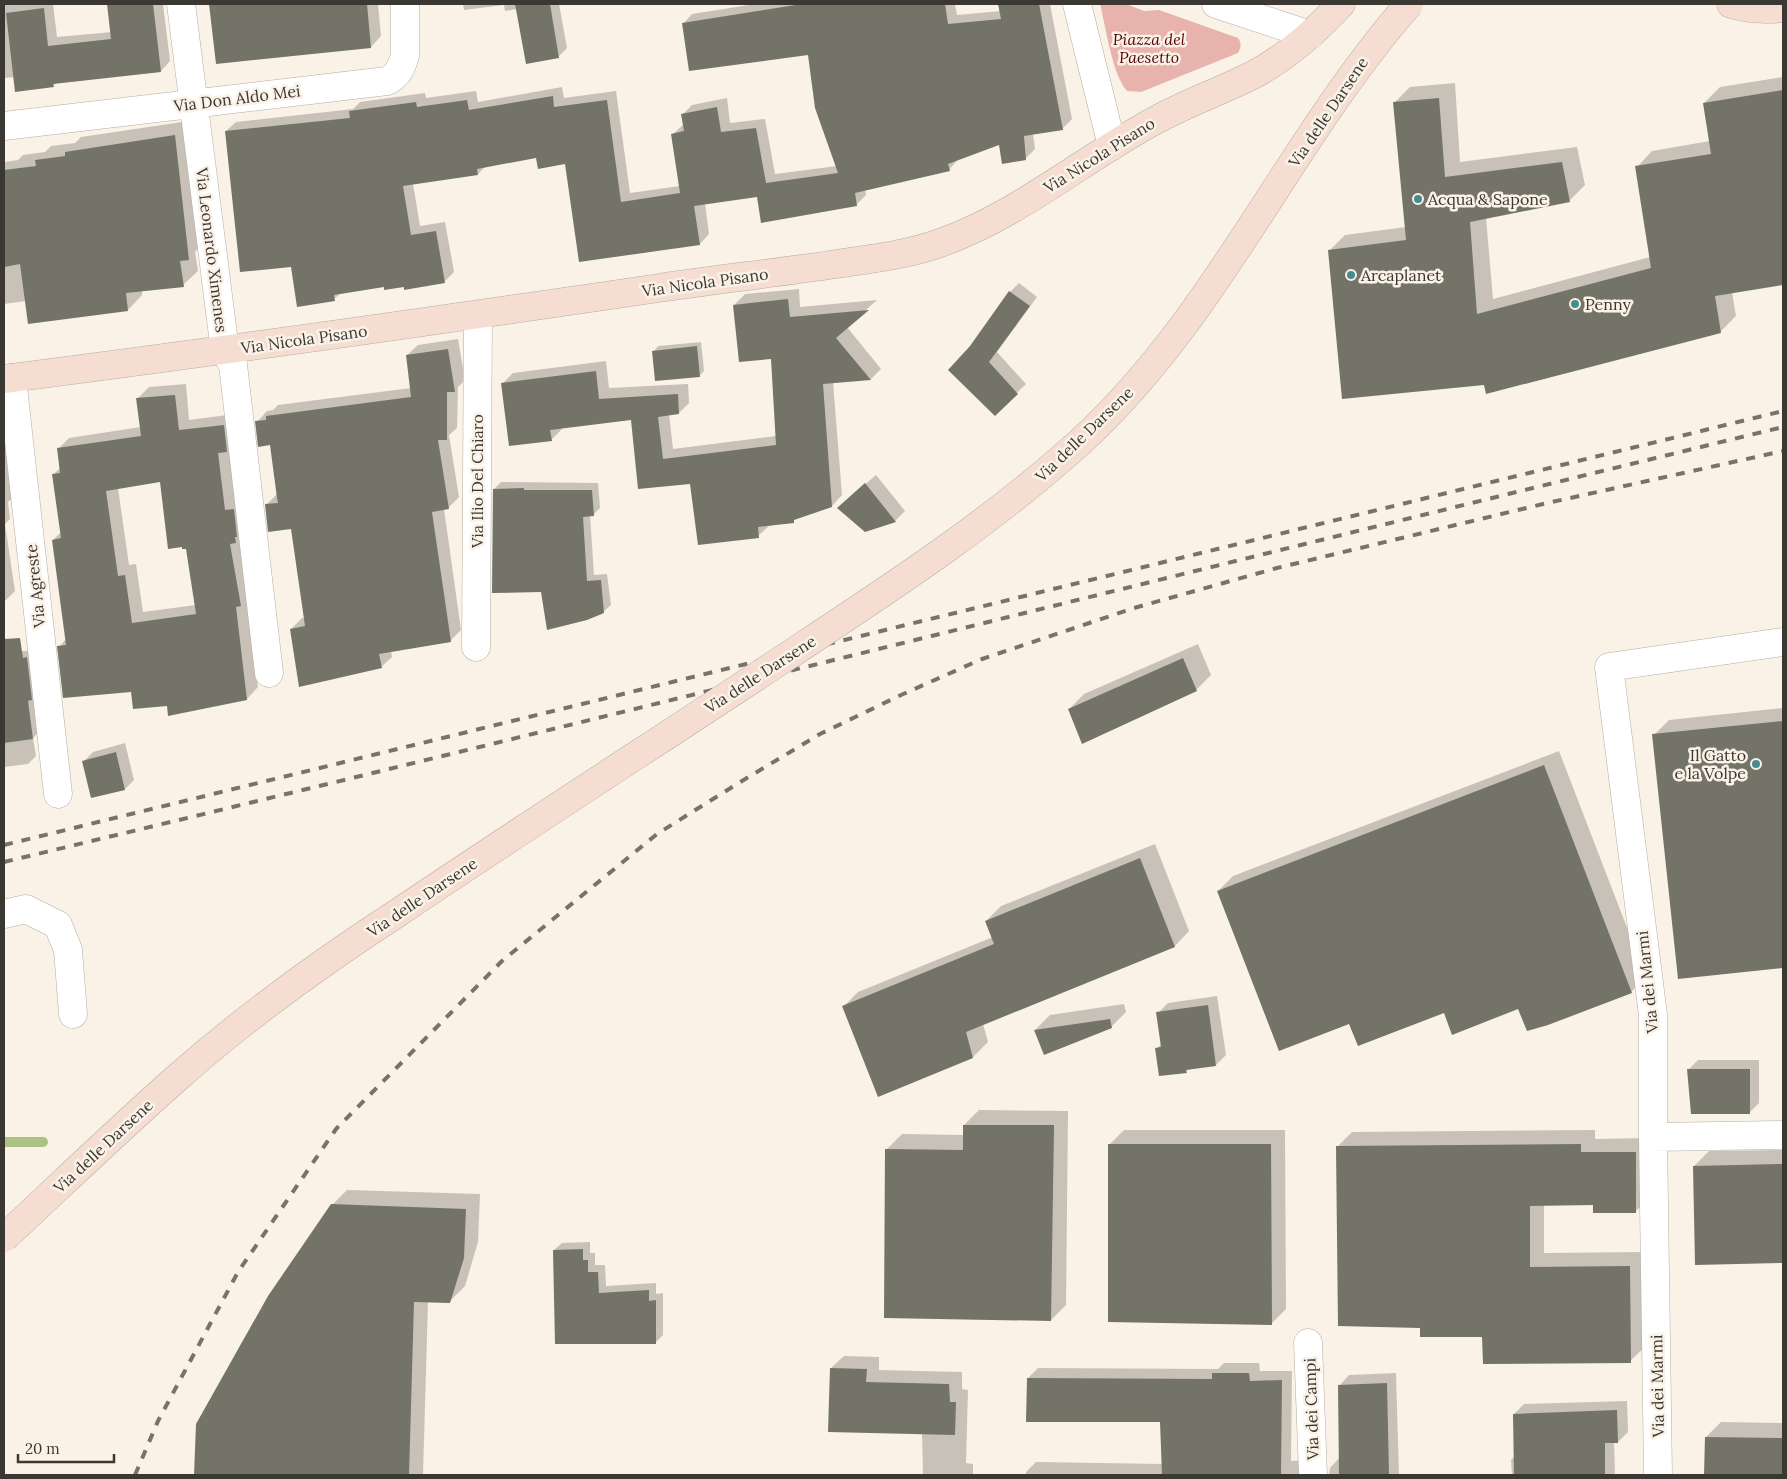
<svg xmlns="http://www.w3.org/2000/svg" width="1787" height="1479" font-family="Lora,serif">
	<rect width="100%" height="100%" fill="#faf2e7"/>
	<path fill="#e7b3ac" d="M 1100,4 L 1126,4 L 1144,11 L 1159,10 L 1238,38 C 1242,44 1241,47 1238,53 L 1141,92 L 1127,91 C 1112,74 1106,27 1100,4 Z"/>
	<path fill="#0003" fill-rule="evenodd" d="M 4,4 L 53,4 L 57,37 L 112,32 L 108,4 L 163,4 L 170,61 L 161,71 L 56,83 L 53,86 L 15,77 L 4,78 Z
		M 211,4 L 378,4 L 381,36 L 371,47 L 217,63 Z
		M 463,4 L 559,4 L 567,48 L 558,57 L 517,9 L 505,11 L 504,5 L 464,10 Z
		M 755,4 L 955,4 L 957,15 L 1001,11 L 999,4 L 1050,4 L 1072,119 L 1062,129 L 1033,134 L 1035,149 L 1025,159 L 1000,144 L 958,159 L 949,170 L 865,189 L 866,195 L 856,205 L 759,195 L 705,203 L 709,234 L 700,244 L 580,261 L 566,162 L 537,157 L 486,166 L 478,174 L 413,184 L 420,226 L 445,222 L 454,272 L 444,282 L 385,286 L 341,293 L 334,299 L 292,265 L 226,131 L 236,122 L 353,109 L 360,102 L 425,93 L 426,98 L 476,91 L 478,102 L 562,87 L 564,98 L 616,91 L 630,193 L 680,186 L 672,135 L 684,124 L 682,115 L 692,105 L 727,98 L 730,123 L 765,119 L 775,174 L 837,166 L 809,54 L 683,24 L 692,14 Z
		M 1783,77 L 1783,284 L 1732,292 L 1736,316 L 1720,332 L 1485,383 L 1329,251 L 1345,235 L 1406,227 L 1394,103 L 1410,87 L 1455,83 L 1460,162 L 1577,147 L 1585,185 L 1569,201 L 1486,218 L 1493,299 L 1650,257 L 1637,167 L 1652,151 L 1710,141 L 1704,103 L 1720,87 Z
		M 189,121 L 203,244 L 195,252 L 198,271 L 183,285 L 142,290 L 142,295 L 128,310 L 26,301 L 4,304 L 4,162 L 18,160 L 23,155 L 45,152 L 51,146 L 75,143 L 81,137 Z
		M 1019,283 L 1037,297 L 997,352 L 1026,384 L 995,414 L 971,346 L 1010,292 Z
		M 799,289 L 800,307 L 877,300 L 847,327 L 881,369 L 871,379 L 833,382 L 842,495 L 832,506 L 797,517 L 793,521 L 769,526 L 758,536 L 691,482 L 639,487 L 632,419 L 561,427 L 562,429 L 551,440 L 502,384 L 513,373 L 606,361 L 609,388 L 688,384 L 689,403 L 679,413 L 669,414 L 673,449 L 776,436 L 772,358 L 734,305 L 745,294 Z
		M 458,339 L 465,380 L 458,387 L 457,428 L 449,435 L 459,497 L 448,508 L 444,509 L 461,630 L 450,641 L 391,651 L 392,657 L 381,667 L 291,629 L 302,618 L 305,618 L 292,528 L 266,505 L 278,493 L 271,443 L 257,422 L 267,411 L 273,410 L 278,405 L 411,388 L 407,355 L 418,345 Z
		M 701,342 L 704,371 L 699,376 L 654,351 L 658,346 Z
		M 186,384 L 189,420 L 235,414 L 247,598 L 258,687 L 247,699 L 168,705 L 132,690 L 59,647 L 66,639 L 53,540 L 61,532 L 53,475 L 61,467 L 58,449 L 69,438 L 141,427 L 138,398 L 149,387 ZM 161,481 L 187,547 L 196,605 L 143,612 L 136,564 L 129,565 L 118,488 Z
		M 4,415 L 15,496 L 8,502 L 10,519 L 5,524 L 15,591 L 4,602 Z
		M 876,475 L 905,511 L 895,521 L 848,499 Z
		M 501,482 L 598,483 L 600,508 L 593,515 L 590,515 L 594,575 L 607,574 L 611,605 L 603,612 L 542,591 L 494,489 Z
		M 1198,644 L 1211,675 L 1196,690 L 1069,709 L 1084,694 Z
		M 35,650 L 41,730 L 33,738 L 36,756 L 28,764 L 4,767 L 4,653 Z
		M 1783,708 L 1783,967 L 1679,978 L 1654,735 L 1669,720 Z
		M 125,743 L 134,780 L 125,789 L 92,797 L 84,761 L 93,752 Z
		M 1559,751 L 1646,977 L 1631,992 L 1519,1007 L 1444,1011 L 1349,1022 L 1218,891 L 1233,876 Z
		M 1155,844 L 1189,931 L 1175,946 L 983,1024 L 988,1042 L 973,1057 L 843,1007 L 858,992 L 993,937 L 986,921 L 1001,906 Z
		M 1217,996 L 1226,1055 L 1216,1065 L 1189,1069 L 1186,1071 L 1157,1049 L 1162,1043 L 1158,1013 L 1168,1003 Z
		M 1124,1004 L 1126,1012 L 1111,1027 L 1035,1030 L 1050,1015 Z
		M 1698,1060 L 1759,1060 L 1759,1103 L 1749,1113 L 1688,1070 Z
		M 979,1110 L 1068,1111 L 1066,1305 L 1051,1320 L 887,1149 L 902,1134 L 964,1135 L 964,1125 Z
		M 1124,1130 L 1285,1130 L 1286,1309 L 1271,1324 L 1109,1145 Z
		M 1595,1130 L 1595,1139 L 1650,1138 L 1650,1197 L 1636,1211 L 1594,1204 L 1544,1205 L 1544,1253 L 1644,1252 L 1645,1347 L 1630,1361 L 1484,1335 L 1421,1327 L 1338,1146 L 1352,1132 Z
		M 1783,1150 L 1783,1262 L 1696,1263 L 1694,1166 L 1709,1151 Z
		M 347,1190 L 480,1194 L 478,1242 L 465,1286 L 450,1301 L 428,1301 L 423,1475 L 196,1475 L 198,1425 L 332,1205 Z
		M 590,1242 L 590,1253 L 595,1253 L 595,1265 L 605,1265 L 606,1286 L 656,1283 L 656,1294 L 663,1293 L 663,1335 L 655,1343 L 556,1343 L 554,1250 L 562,1243 Z
		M 844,1356 L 879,1357 L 879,1370 L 962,1372 L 962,1389 L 968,1390 L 966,1463 L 973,1464 L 973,1475 L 923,1475 L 922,1433 L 831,1368 Z
		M 1224,1363 L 1259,1363 L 1260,1371 L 1292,1371 L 1291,1461 L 1307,1460 L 1312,1475 L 1026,1475 L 1026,1472 L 1036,1462 L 1163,1464 L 1161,1420 L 1028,1378 L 1038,1368 L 1218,1369 Z
		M 1396,1373 L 1399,1475 L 1329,1475 L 1330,1468 L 1340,1457 L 1339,1386 L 1349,1375 Z
		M 1627,1401 L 1628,1432 L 1618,1442 L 1614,1442 L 1615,1473 L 1613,1475 L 1512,1475 L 1511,1460 L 1515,1456 L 1514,1414 L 1524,1404 Z
		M 1721,1422 L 1783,1423 L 1783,1475 L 1705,1475 L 1706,1437 Z
		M 863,1474 L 918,1475 L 862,1475 Z"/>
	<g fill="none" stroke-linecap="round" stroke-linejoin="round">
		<path stroke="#acc284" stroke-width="10" d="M 4,1142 L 43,1142"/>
	</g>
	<path fill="#747368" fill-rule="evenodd" d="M 107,4 L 153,4 L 161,72 L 53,84 L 54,87 L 15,92 L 6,13 L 44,8 L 48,46 L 111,39 Z
		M 209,4 L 367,4 L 371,48 L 216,64 Z
		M 515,4 L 550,4 L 559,58 L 526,64 Z
		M 802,4 L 945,4 L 948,24 L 1001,19 L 998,4 L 1039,4 L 1063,130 L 1024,136 L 1026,160 L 1002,164 L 999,145 L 948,164 L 950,171 L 855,193 L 857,206 L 761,223 L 757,197 L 694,206 L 700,245 L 579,262 L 565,164 L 538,169 L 536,158 L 477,169 L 478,175 L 403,186 L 411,235 L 436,231 L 445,283 L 404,290 L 404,287 L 384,290 L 384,287 L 334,295 L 335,301 L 297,307 L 291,267 L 240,272 L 225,131 L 350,118 L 349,111 L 416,102 L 417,107 L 467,100 L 469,110 L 553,96 L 554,107 L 607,100 L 621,202 L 680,193 L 671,134 L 684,131 L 681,114 L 717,107 L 721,132 L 756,128 L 766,183 L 838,173 L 815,108 L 808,55 L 689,71 L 682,23 Z
		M 1783,90 L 1783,285 L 1715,296 L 1721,333 L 1486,394 L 1484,385 L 1342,399 L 1328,250 L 1406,240 L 1393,102 L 1439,98 L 1445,177 L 1562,162 L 1570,202 L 1470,222 L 1477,314 L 1651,268 L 1635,166 L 1711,154 L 1703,103 Z
		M 175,135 L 189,260 L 180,261 L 184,287 L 126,293 L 128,311 L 28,324 L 20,264 L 4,267 L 4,170 L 36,166 L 35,160 L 65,156 L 65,152 Z
		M 1009,291 L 1030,306 L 989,362 L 1018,394 L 995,416 L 948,370 L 970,346 Z
		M 788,299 L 790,317 L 869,310 L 836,338 L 871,380 L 823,384 L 832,507 L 794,520 L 794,523 L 758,527 L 759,538 L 698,545 L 690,484 L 638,489 L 631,420 L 550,430 L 552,441 L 509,446 L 501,383 L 596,371 L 599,399 L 678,394 L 679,414 L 658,417 L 663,459 L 776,445 L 771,359 L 739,362 L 733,305 Z
		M 697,346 L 700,377 L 655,381 L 652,351 Z
		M 448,349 L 455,392 L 447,392 L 447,440 L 438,440 L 449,509 L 432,512 L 451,642 L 379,654 L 382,668 L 299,687 L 290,629 L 305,626 L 291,529 L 268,532 L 265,504 L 278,503 L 277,498 L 270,445 L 258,447 L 255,421 L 266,420 L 266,416 L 411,397 L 406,355 Z
		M 175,395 L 179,430 L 224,425 L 227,452 L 218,453 L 225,510 L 234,509 L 237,537 L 235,537 L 236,543 L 230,544 L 241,606 L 236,607 L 247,700 L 168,716 L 167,706 L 133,709 L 131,692 L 63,698 L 57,646 L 66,645 L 52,540 L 61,538 L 52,474 L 60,473 L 57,448 L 141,436 L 136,398 ZM 160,482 L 168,549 L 182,547 L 182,549 L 186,549 L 196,614 L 132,623 L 125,575 L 118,576 L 106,491 Z
		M 865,483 L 896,522 L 865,532 L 837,508 Z
		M 524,488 L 524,490 L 592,490 L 594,516 L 583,517 L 587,581 L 601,580 L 604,613 L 587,620 L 547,630 L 541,592 L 492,593 L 493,489 Z
		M 20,638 L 23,658 L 27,657 L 32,700 L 28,701 L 33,739 L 4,743 L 4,639 Z
		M 1183,658 L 1197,691 L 1082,744 L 1068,709 Z
		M 1783,721 L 1783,968 L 1678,979 L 1652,734 Z
		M 116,752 L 125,790 L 91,798 L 82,761 Z
		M 1544,765 L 1632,993 L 1548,1025 L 1527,1031 L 1518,1009 L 1452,1035 L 1444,1013 L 1358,1046 L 1349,1024 L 1279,1051 L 1217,891 Z
		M 1140,858 L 1175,947 L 966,1032 L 973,1058 L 878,1097 L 842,1006 L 994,944 L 985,921 Z
		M 1208,1005 L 1216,1066 L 1186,1070 L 1187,1073 L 1159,1076 L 1155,1048 L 1161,1047 L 1156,1012 Z
		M 1110,1019 L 1112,1028 L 1044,1055 L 1034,1030 Z
		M 1687,1069 L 1750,1069 L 1750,1114 L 1691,1114 Z
		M 963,1125 L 1054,1125 L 1051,1321 L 884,1318 L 885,1149 L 963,1150 Z
		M 1108,1144 L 1271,1144 L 1272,1325 L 1108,1322 Z
		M 1581,1144 L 1581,1152 L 1636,1152 L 1636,1213 L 1593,1213 L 1593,1205 L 1530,1206 L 1530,1267 L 1630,1266 L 1631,1363 L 1483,1364 L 1482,1337 L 1420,1337 L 1420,1328 L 1338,1326 L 1336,1146 Z
		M 1783,1164 L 1783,1263 L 1695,1265 L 1693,1166 Z
		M 331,1204 L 466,1209 L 464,1258 L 450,1303 L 414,1302 L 409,1475 L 194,1475 L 196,1424 L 268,1296 Z
		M 583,1249 L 583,1260 L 588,1260 L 588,1272 L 598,1272 L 599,1293 L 649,1290 L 649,1301 L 656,1300 L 656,1344 L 555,1344 L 553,1250 Z
		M 830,1368 L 867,1369 L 866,1382 L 949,1384 L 950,1402 L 956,1402 L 955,1435 L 828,1432 Z
		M 1212,1373 L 1249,1373 L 1250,1381 L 1282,1380 L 1281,1475 L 1162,1475 L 1160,1422 L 1026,1422 L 1027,1378 L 1212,1379 Z
		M 1387,1383 L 1389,1475 L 1339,1475 L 1338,1385 Z
		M 1617,1410 L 1618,1443 L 1605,1443 L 1605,1475 L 1514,1475 L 1513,1414 Z
		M 1705,1437 L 1783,1438 L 1783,1475 L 1704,1475 Z"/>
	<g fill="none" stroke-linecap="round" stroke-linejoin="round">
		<defs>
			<path id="street" d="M 181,4 L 225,351 L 233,365 L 269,673
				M 1077,4 L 1112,146
				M 1216,4 L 1310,35
				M 4,126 L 387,81 C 398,76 402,67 405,55 L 405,4
				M 12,378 L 58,794
				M 476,647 L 478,315
				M 4,914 L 26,909 L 58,925 L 68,950 L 73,1014
				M 1653,1137 L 1783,1135
				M 1308,1343 L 1313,1475
				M 1658,1475 L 1653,1137 L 1653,1015 L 1609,667 L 1783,642"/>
			<path id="secondary" d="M 1731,4 C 1747,9 1766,10 1783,8
				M 4,379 C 223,351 441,320 659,288 C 718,279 777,273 836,264 C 870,259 907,255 940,243 C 1019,215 1083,159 1156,120 C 1187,103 1221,91 1253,75 C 1287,57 1315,32 1341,4"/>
		</defs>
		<use href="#street" stroke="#b5ada3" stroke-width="29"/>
		<use href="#secondary" stroke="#b5ada3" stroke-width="29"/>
		<use href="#street" stroke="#fff" stroke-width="28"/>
		<use href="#secondary" stroke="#f5ded1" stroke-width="28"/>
		<path stroke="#77726b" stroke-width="4" stroke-dasharray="9 9" stroke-linecap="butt" d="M 4,845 L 1783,411
			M 4,862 C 598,720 1190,571 1783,427
			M 135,1475 L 158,1421 L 238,1272 L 336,1129 L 502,961 L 657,834 L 737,784 L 820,734 L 901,695 L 982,659 L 1134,608 L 1277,568 L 1543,504 L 1783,451"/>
		<defs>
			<path id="secondary-bridge" d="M 4,1238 C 62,1184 119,1129 178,1077 C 247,1016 322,962 399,912 C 525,827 653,745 780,661 C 883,593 987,526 1079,443 C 1216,319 1288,142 1409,4"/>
		</defs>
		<use href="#secondary-bridge" stroke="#b5ada3" stroke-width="29" stroke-linecap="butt"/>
		<use href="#secondary-bridge" stroke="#f5ded1" stroke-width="28"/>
	</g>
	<g fill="#458d8d" stroke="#faf2e7" stroke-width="2">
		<circle cx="1418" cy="199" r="5"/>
		<circle cx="1351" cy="275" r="5"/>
		<circle cx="1575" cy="304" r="5"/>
		<circle cx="1756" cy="764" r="5"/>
	</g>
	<g text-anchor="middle" stroke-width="5" stroke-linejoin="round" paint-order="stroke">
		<g font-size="16" font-style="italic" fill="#570105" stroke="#faf2e7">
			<text x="1149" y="45">Piazza del<tspan x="1149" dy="18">Paesetto</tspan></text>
		</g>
		<g font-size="16" fill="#3b3833" stroke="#faf2e7">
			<text transform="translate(237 98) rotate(-7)" y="6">Via Don Aldo Mei</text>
			<text transform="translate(1328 112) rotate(-56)" y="6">Via delle Darsene</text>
			<text transform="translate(1099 155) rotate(-32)" y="6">Via Nicola Pisano</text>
			<text transform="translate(212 250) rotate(83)" y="6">Via Leonardo Ximenes</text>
			<text transform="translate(705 282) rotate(-8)" y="6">Via Nicola Pisano</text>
			<text transform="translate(304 339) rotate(-8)" y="6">Via Nicola Pisano</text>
			<text transform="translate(1084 434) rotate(-44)" y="6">Via delle Darsene</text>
			<text transform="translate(477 481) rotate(-90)" y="6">Via Ilio Del Chiaro</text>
			<text transform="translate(35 586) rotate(-96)" y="6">Via Agreste</text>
			<text transform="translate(760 674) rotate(-33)" y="6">Via delle Darsene</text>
			<text transform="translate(422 897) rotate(-34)" y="6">Via delle Darsene</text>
			<text transform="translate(1647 982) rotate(-96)" y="6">Via dei Marmi</text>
			<text transform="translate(103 1146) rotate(-43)" y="6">Via delle Darsene</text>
			<text transform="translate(1657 1386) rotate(-91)" y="6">Via dei Marmi</text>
			<text transform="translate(1311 1409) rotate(-92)" y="6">Via dei Campi</text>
		</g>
		<g font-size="16" fill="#3b3833" stroke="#faf2e7" text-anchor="start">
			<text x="1428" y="205">Acqua &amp; Sapone</text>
			<text x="1361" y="281">Arcaplanet</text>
			<text x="1585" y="310">Penny</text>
			<text x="1746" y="761" text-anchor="end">Il Gatto<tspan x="1746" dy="18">e la Volpe</tspan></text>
		</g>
	</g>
	<rect width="1787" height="1479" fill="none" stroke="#3b3833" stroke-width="10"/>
	<path d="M18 1454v8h96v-8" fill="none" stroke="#3b3833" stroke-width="2.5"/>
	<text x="25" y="1454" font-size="15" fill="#3b3833" stroke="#faf2e7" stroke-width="4" paint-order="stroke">20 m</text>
</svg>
